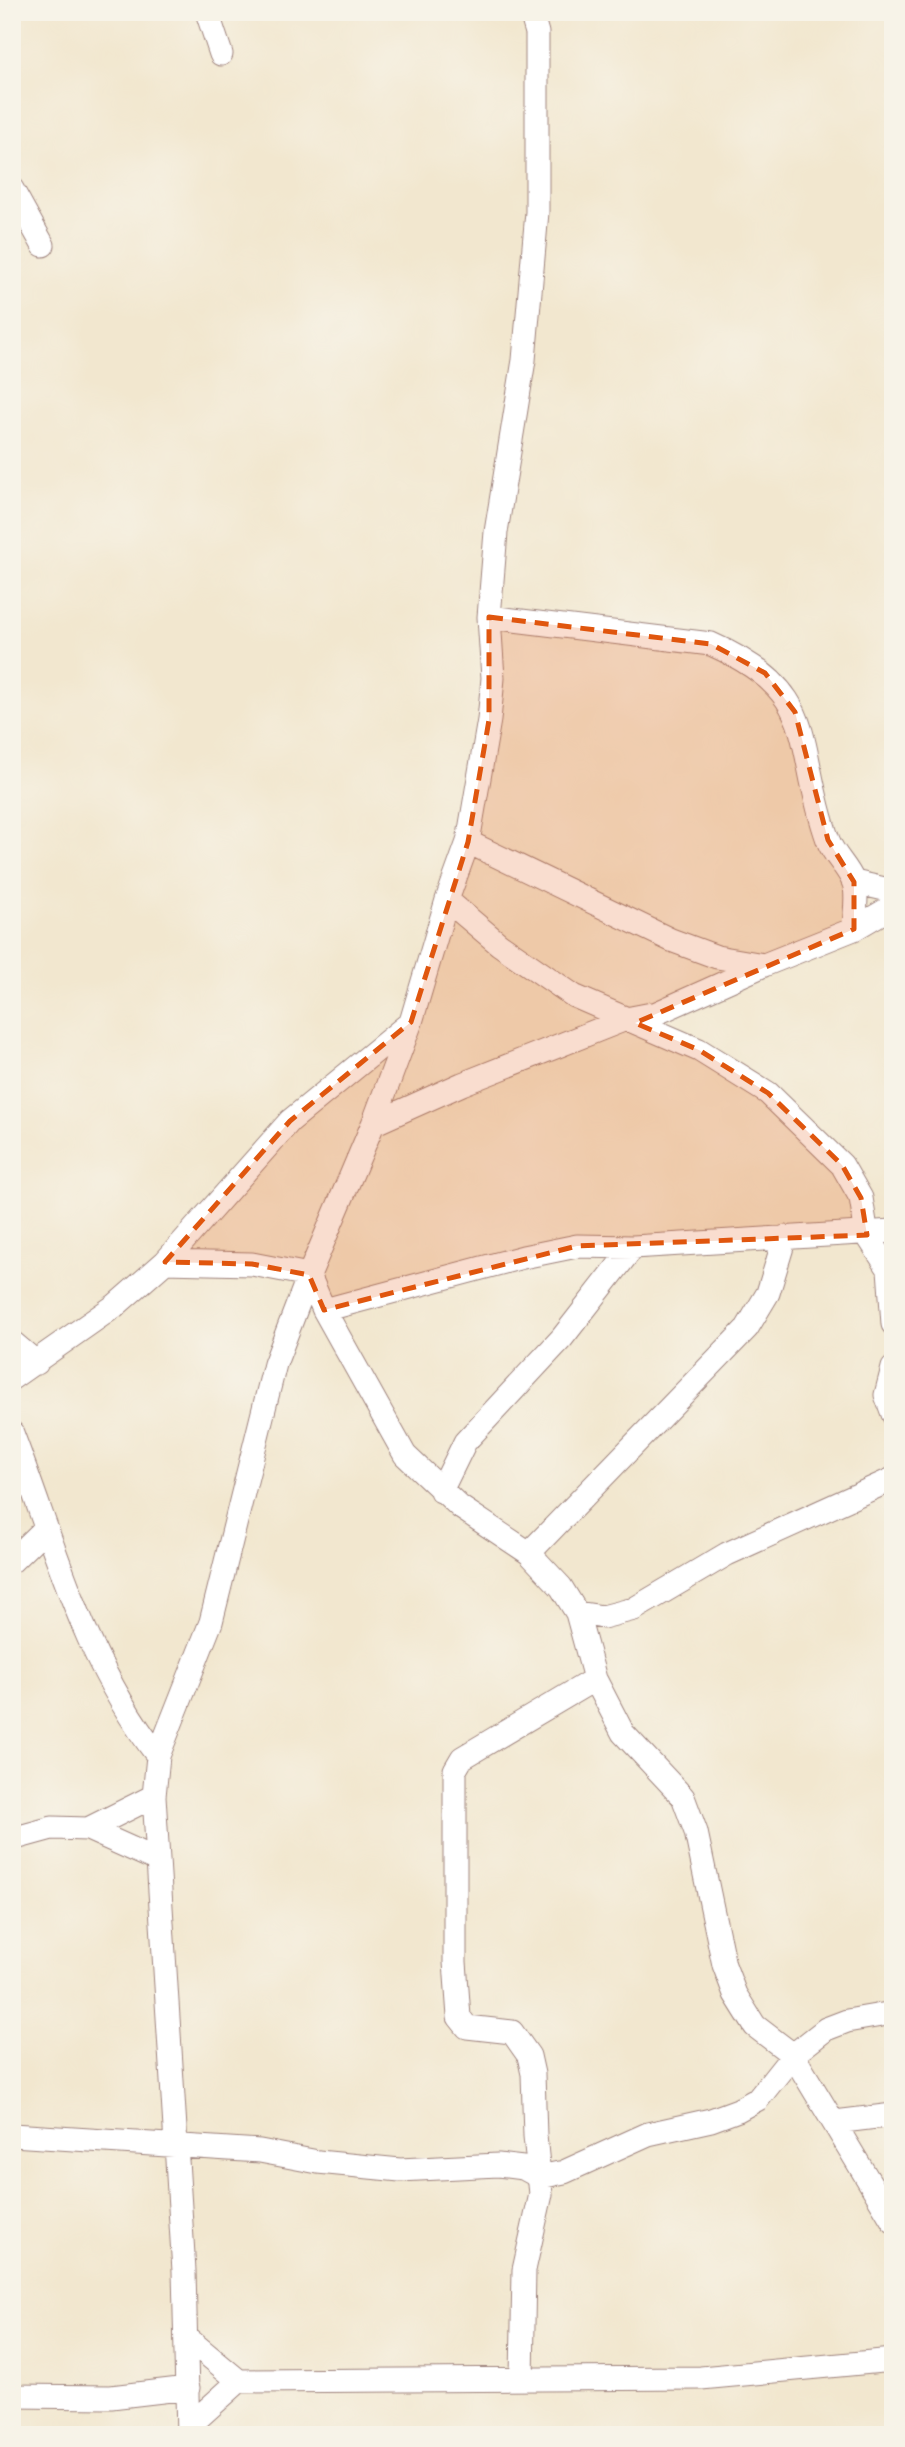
<svg xmlns="http://www.w3.org/2000/svg" width="905" height="2447" font-family="'Libre Caslon Text',serif">
	<rect width="100%" height="100%" fill="#f7f3e8"/>
	<filter id="ink" filterUnits="userSpaceOnUse"><feTurbulence type="fractalNoise" baseFrequency=".0143" numOctaves="2"/><feDisplacementMap in="SourceGraphic" scale="14" xChannelSelector="R" yChannelSelector="G"/><feConvolveMatrix kernelMatrix="1 2 1 2 8 2 1 2 1" color-interpolation-filters="sRGB"/></filter>
	<filter id="wash" filterUnits="userSpaceOnUse"><feTurbulence type="fractalNoise" baseFrequency=".00686" numOctaves="4" result="noise"/><feDisplacementMap in="SourceGraphic" scale="28" xChannelSelector="R" yChannelSelector="G"/><feGaussianBlur stdDeviation="1.57" result="paint"/><feColorMatrix in="noise" values="0 0 0 0 0 0 0 0 0 0 0 0 0 0 0 0 0 1.4 0 .05"/><feComposite in="paint" operator="in"/></filter>
	<g filter="url(#wash)">
		<rect width="100%" height="100%" fill="#f2e7cf"/>
	</g>
	<g filter="url(#ink)">
		<g fill="none" stroke-linecap="round" stroke-linejoin="round">
			<defs>
				<path id="minor" d="M 207,12 L 221,54
					M 12,189 L 43,245
					M 489,617 L 711,644 C 824,694 793,743 828,840 C 833,855 847,866 853,881 C 859,893 854,916 854,929
					M 468,842 L 671,940 L 717,957 L 764,965
					M 854,882 L 893,891
					M 447,900 L 499,944 L 574,996 L 699,1050 L 768,1093 L 842,1165 L 861,1198 L 867,1235 L 889,1269
					M 373,1124 L 462,1084 L 626,1019 L 657,1013 L 764,965 L 854,929 L 893,906
					M 893,1256 L 889,1269 L 893,1324
					M 165,1262 L 252,1264 L 309,1275 L 324,1310 L 405,1455 L 460,1507 L 529,1553 L 561,1587 L 577,1613 L 595,1679 L 623,1733 L 683,1797 L 696,1832 L 724,1965 L 735,1994 L 755,2026 L 793,2055 L 893,2221
					M 324,1310 L 523,1257 L 577,1246 L 633,1247 L 893,1231
					M 12,1342 L 37,1363
					M 893,1368 L 886,1395 L 893,1414
					M 12,1378 L 116,1305 L 165,1262 L 290,1121 L 411,1022
					M 12,1433 C 55,1545 83,1660 158,1756
					M 441,1491 L 465,1442 L 562,1338 L 633,1247
					M 529,1553 L 747,1328 L 768,1293 L 785,1237
					M 12,1561 L 46,1528
					M 577,1613 L 603,1617 L 634,1609 L 727,1554 L 893,1479
					M 88,1829 L 154,1796
					M 12,1839 L 52,1828 L 88,1829 L 157,1860
					M 835,2122 L 893,2115
					M 12,2135 L 260,2151 L 318,2162 L 400,2170 L 498,2165 L 523,2168 L 540,2177 L 564,2172 L 648,2134 L 711,2120 L 738,2110 L 758,2099 L 793,2055 L 826,2029 L 847,2021 L 893,2013
					M 186,2337 L 239,2381 L 701,2378 L 893,2360
					M 522,2378 L 524,2270 L 541,2194 L 535,2136 L 533,2074 L 529,2056 L 512,2032 L 467,2027 L 459,2017 L 455,1962 L 455,1770 L 462,1758 L 595,1679
					M 12,2396 L 111,2397 L 188,2388
					M 188,2427 L 239,2381
					M 188,2435 L 184,2271 L 154,1796 L 158,1756 L 211,1622 L 275,1364 L 309,1275 L 373,1124 L 411,1022 L 447,900 L 468,842 L 489,720 L 493,678 L 489,617 L 496,532 L 524,360 L 537,212 L 537,33 L 531,12"/>
			</defs>
			<use href="#minor" stroke="#9e837d" stroke-width="25"/>
			<use href="#minor" stroke="#fff" stroke-width="23"/>
		</g>
	</g>
	<path fill="#e0560e" fill-opacity="0.2" stroke="#e0560e" stroke-width="5" stroke-dasharray="14 9" stroke-linejoin="round" d="M 489,617 L 711,644 L 765,673 L 795,712 L 828,840 L 854,882 L 854,929 L 635,1023 L 699,1050 L 768,1093 L 842,1165 L 861,1198 L 867,1235 L 577,1246 L 324,1310 L 309,1275 L 252,1264 L 165,1262 L 290,1121 L 411,1022 L 468,842 L 489,720 Z"/>
	<rect width="905" height="2447" fill="none" stroke="#f7f3e8" stroke-width="42"/>
</svg>
